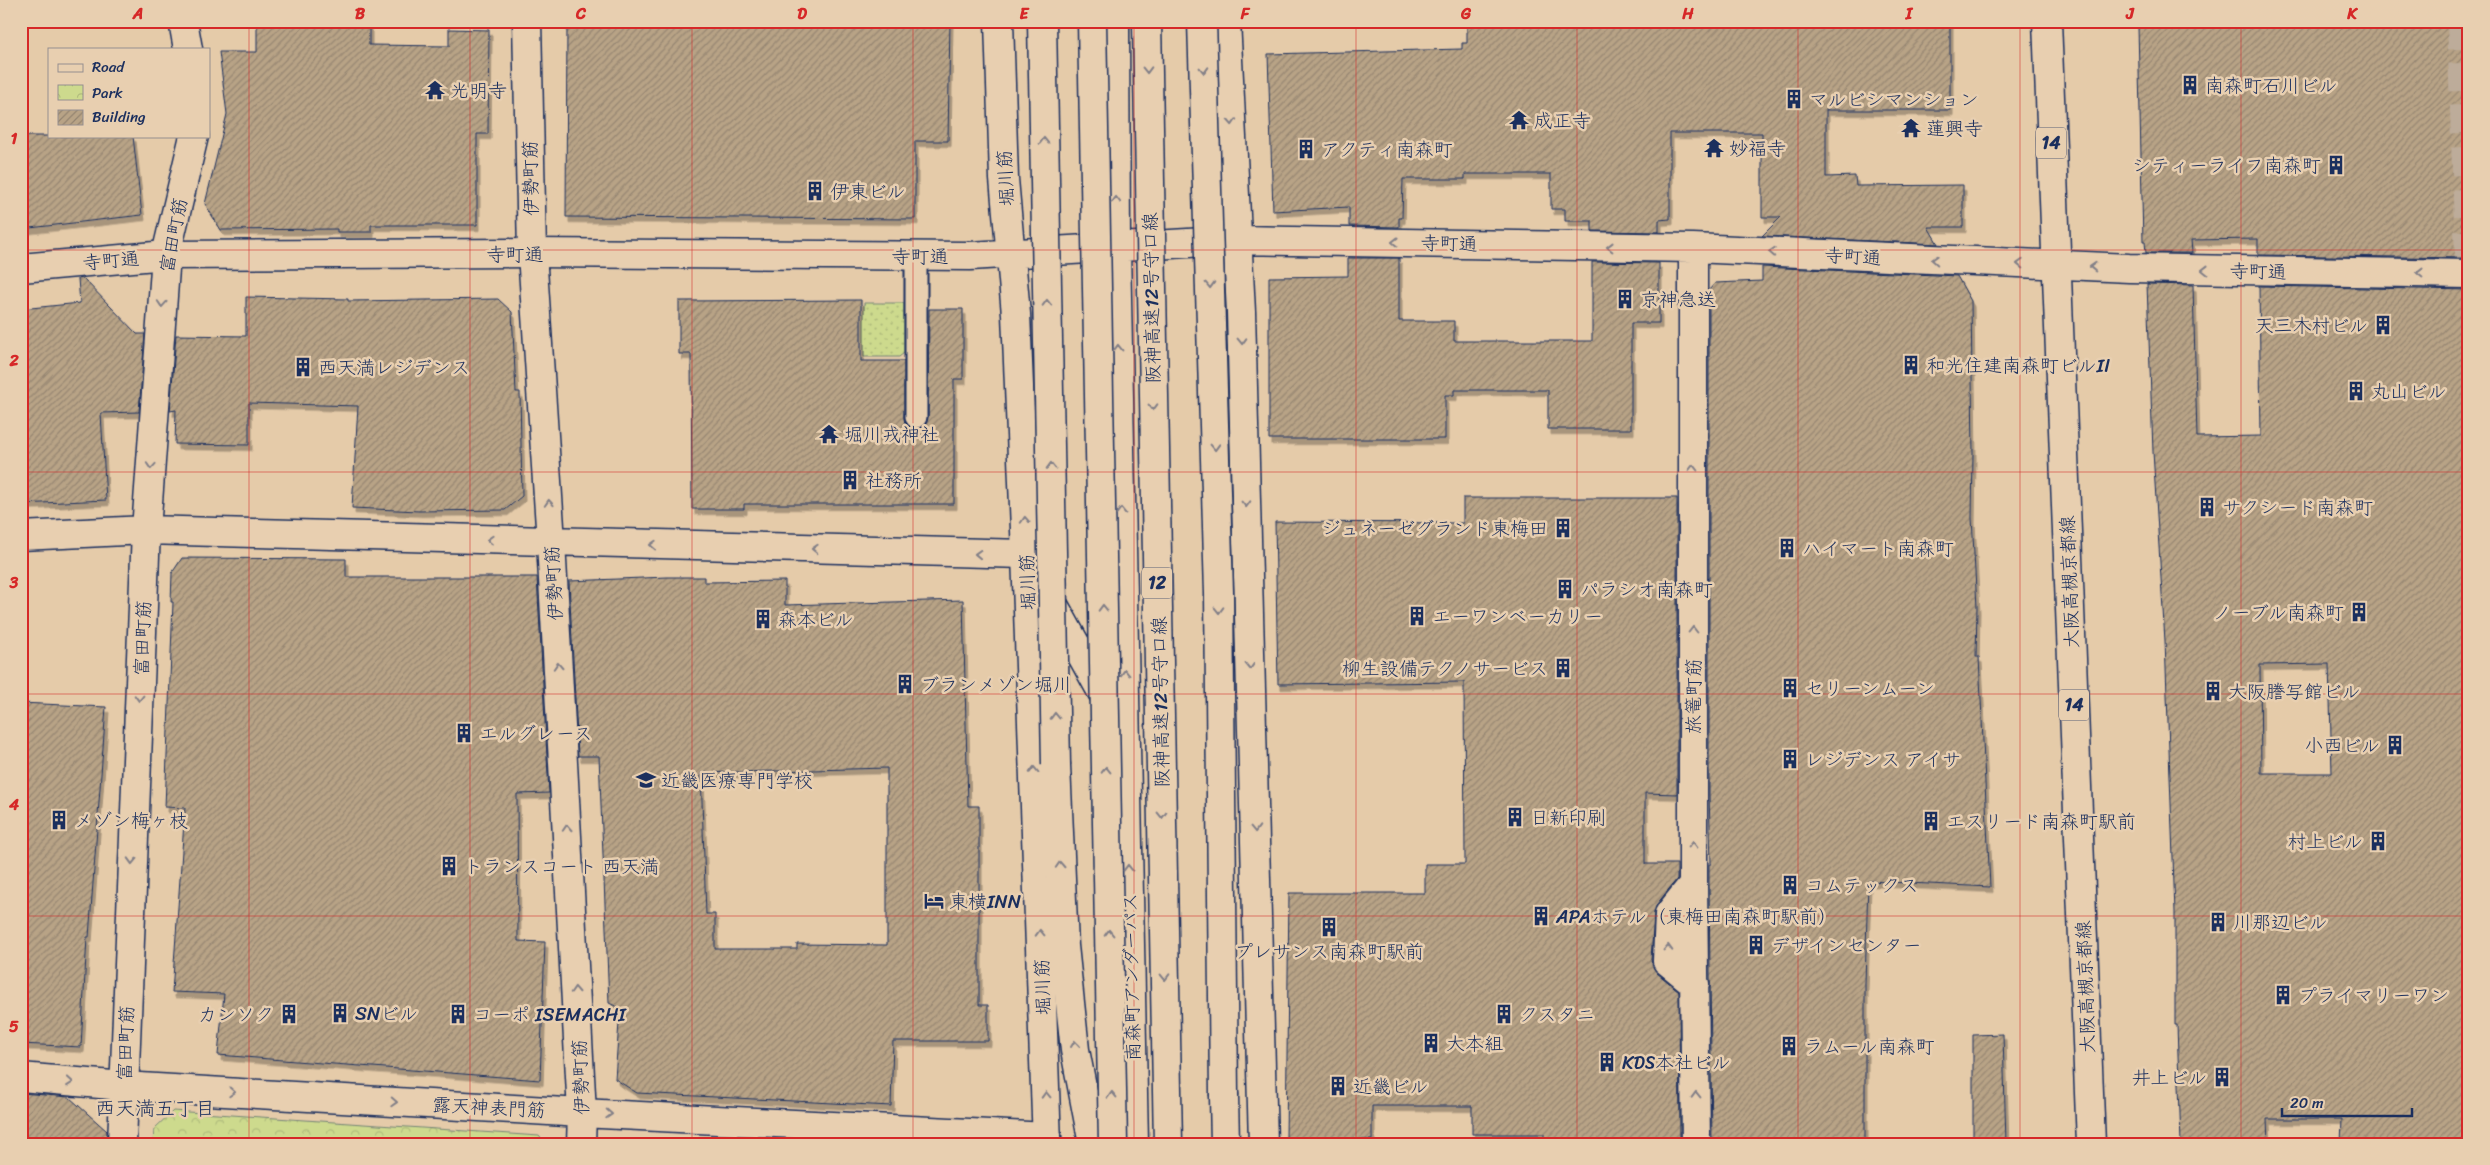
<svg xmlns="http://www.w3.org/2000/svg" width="2490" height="1165" font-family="Sriracha,'Klee One',sans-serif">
	<defs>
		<pattern id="grass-dots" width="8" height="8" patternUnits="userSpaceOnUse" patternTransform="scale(1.25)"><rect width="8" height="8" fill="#cdda8d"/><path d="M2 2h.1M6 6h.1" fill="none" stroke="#afbb7c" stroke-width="1.8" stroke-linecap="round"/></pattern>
		<pattern id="park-crowns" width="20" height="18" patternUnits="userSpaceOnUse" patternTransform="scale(1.25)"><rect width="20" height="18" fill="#cdda8d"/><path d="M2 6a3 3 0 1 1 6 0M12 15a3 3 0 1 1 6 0" fill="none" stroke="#afbb7c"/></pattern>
		<pattern id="building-hatch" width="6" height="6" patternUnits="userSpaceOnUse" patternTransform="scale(1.25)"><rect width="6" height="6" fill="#b8a386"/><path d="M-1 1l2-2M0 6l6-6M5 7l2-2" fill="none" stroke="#958571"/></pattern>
		<filter id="shadow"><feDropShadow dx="3" dy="5.5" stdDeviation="0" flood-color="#0004"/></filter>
	</defs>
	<rect width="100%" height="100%" fill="#e5cba9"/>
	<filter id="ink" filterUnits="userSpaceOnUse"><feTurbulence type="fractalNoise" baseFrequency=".02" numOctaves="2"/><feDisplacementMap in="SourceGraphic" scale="10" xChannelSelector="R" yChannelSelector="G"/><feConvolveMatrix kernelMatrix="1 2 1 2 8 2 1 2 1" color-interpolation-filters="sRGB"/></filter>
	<g filter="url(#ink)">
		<path fill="url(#grass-dots)" stroke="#748476" d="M 864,303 L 904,303 L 904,353 L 899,357 L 864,357 Z"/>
		<path fill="url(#park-crowns)" stroke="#748476" d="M 173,1111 L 539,1136 L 546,1144 L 153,1144 L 154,1129 Z"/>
		<path fill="url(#building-hatch)" stroke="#1b2f5e" fill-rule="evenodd" filter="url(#shadow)" d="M 257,21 L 369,21 L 369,45 L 449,46 L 449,29 L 489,30 L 488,134 L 477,134 L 477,225 L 371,225 L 371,232 L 337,232 L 337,229 L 221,230 L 205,204 L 227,114 L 219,52 L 257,52 Z
			M 567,21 L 950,21 L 948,141 L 915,141 L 915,219 L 566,217 Z
			M 1467,21 L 1950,21 L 1950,110 L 1826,110 L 1826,177 L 1855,176 L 1856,186 L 1963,185 L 1963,227 L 1928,227 L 1938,244 L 1762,236 L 1781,217 L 1762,217 L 1762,133 L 1670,133 L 1670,219 L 1659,220 L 1659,232 L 1592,231 L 1592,221 L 1565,221 L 1565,209 L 1551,209 L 1551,174 L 1465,174 L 1465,179 L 1403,179 L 1402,218 L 1399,218 L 1399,227 L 1349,226 L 1349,207 L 1273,211 L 1268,54 L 1462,49 L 1462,43 L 1467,43 Z
			M 2241,21 L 2469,21 L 2469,258 L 2258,255 L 2258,239 L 2191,240 L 2192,253 L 2146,253 L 2145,242 L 2143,242 L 2138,27 L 2241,24 Z
			M 21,136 L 133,136 L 142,215 L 21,229 Z
			M 1348,258 L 1399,258 L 1399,321 L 1454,321 L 1454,341 L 1592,341 L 1592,262 L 1659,263 L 1659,323 L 1631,323 L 1631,429 L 1548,429 L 1548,390 L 1454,390 L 1454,395 L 1445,395 L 1445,439 L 1269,439 L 1269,277 L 1348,276 Z
			M 1762,267 L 1957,276 L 1971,301 L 1973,454 L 1972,518 L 1977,607 L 1976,657 L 1979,657 L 1990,887 L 1868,881 L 1865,984 L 1865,1144 L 1712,1144 L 1709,884 L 1709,864 L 1711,864 L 1709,794 L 1709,290 L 1715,283 L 1762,281 Z
			M 83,278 L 137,334 L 145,334 L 139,412 L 101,413 L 106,500 L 21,504 L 21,309 L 80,303 L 78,279 Z
			M 2147,284 L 2193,285 L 2197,437 L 2261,436 L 2259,286 L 2469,290 L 2469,1144 L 2341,1144 L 2342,1119 L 2267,1119 L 2268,1144 L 2181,1144 L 2177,1025 L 2175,1025 L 2175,912 L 2165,641 L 2153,452 ZM 2329,664 L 2332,773 L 2261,773 L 2260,665 Z
			M 246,297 L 348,299 L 348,301 L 498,299 L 512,312 L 516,392 L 520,392 L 522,496 L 505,510 L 419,511 L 352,508 L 358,406 L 249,403 L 249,445 L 175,444 L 176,410 L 170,411 L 176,335 L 246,336 Z
			M 861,300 L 861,361 L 904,361 L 904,417 L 905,424 L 916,429 L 923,428 L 928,417 L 929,309 L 963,309 L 963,379 L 954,379 L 954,504 L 744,504 L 744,509 L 692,509 L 691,354 L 679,354 L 679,301 Z
			M 1463,498 L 1677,498 L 1677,794 L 1645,793 L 1645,864 L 1677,864 L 1677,879 L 1657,904 L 1654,913 L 1651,960 L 1657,973 L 1679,991 L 1680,1144 L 1544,1144 L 1544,1134 L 1472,1134 L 1472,1106 L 1372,1106 L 1372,1140 L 1286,1139 L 1289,893 L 1425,893 L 1425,864 L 1465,864 L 1464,682 L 1278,684 L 1275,522 L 1463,523 Z
			M 182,558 L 346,559 L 346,577 L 537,577 L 549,793 L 517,794 L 518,941 L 545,942 L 540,1080 L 218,1055 L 224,994 L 172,992 L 185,808 L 165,807 L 173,602 L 171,602 L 172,573 Z
			M 667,577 L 704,577 L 704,582 L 785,581 L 785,605 L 963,600 L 968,806 L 979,806 L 979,1005 L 988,1005 L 988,1041 L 893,1041 L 891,1106 L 637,1093 L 615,1079 L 620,1008 L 609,1003 L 599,756 L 578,756 L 569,581 ZM 887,768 L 887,945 L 797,944 L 797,949 L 715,949 L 715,914 L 706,914 L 701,773 Z
			M 21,703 L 106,707 L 89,937 L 87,937 L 81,1047 L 21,1044 Z
			M 2003,1034 L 2006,1144 L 1973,1144 L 1973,1035 Z
			M 21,1093 L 69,1097 L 107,1131 L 106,1144 L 21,1144 Z"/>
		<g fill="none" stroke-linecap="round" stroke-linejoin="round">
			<path stroke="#bdac9a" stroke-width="28" stroke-dasharray="28 14" stroke-linecap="butt" d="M 2461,21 L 2469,257"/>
			<defs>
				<path id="lane" d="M 916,256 L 916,417"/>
				<path id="street" d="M 183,21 L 188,49
					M 527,21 L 532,253 L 551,542 L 582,1113 L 581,1144
					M 1226,21 L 1241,312 L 1263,1144
					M 1238,240 L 1693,248 L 2129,268 L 2469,274
					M 1693,248 L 1693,884 L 1696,1144
					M 21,536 L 146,530 L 1026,554
					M 1693,884 L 1669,914 L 1667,961 L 1695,984
					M 21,1077 L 123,1086 L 582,1113 L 1047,1137
					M 122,1144 L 146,530 L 166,255 L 194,136"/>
				<path id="secondary" d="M 999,21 L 1004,179 L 1016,314 L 1026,554 L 1047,1144
					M 1115,21 L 1116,248 L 1134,1144
					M 21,268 L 166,255 L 532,253 L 970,256 L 1238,240
					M 1049,596 L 1108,703"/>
				<path id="primary" d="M 2047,21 L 2091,1144"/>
				<path id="highway" d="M 1056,765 L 1064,946 L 1075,1050 L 1093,1144
					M 1224,1096 L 1225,1144"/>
			</defs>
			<use href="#lane" stroke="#1b2f5e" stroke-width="25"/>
			<use href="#street" stroke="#1b2f5e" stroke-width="31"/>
			<use href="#secondary" stroke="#1b2f5e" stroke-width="31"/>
			<use href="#primary" stroke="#1b2f5e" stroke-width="31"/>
			<use href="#highway" stroke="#1b2f5e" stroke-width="31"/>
			<use href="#lane" stroke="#e8cfb0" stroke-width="21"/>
			<use href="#street" stroke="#e8cfb0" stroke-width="28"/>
			<use href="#secondary" stroke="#e8cfb0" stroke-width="28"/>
			<use href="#primary" stroke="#e8cfb0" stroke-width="28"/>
			<use href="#highway" stroke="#e8cfb0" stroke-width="28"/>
			<defs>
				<path id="highway-bridge" d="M 1042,21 L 1056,765
					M 1092,21 L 1113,1144
					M 1147,21 L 1168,1144
					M 1202,21 L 1219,593 L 1224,1096"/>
			</defs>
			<use href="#highway-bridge" stroke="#1b2f5e" stroke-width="31" stroke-linecap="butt"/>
			<use href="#highway-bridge" stroke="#e8cfb0" stroke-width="28"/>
		</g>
		<defs><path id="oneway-chevron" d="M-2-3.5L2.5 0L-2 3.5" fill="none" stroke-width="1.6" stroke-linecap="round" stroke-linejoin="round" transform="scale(1.25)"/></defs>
		<g stroke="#827f87">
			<use href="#oneway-chevron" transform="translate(1147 70) rotate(89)"/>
			<use href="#oneway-chevron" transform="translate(1204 70) rotate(88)"/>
			<use href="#oneway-chevron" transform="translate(1232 122) rotate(87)"/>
			<use href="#oneway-chevron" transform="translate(1044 141) rotate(-91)"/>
			<use href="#oneway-chevron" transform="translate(1116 200) rotate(-90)"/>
			<use href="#oneway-chevron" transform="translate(1395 242) rotate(-179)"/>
			<use href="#oneway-chevron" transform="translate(1610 247) rotate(-179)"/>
			<use href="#oneway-chevron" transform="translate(1772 252) rotate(-177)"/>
			<use href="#oneway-chevron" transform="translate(1935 260) rotate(-177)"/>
			<use href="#oneway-chevron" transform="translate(2020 264) rotate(-178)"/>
			<use href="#oneway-chevron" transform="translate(2093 267) rotate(-178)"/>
			<use href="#oneway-chevron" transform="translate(2205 270) rotate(-179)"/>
			<use href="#oneway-chevron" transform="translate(2420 273) rotate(-179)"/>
			<use href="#oneway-chevron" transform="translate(1210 285) rotate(88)"/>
			<use href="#oneway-chevron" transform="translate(1047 303) rotate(-91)"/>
			<use href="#oneway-chevron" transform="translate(162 304) rotate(94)"/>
			<use href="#oneway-chevron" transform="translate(1242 341) rotate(88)"/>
			<use href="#oneway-chevron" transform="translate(1118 348) rotate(-91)"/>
			<use href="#oneway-chevron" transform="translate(1153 407) rotate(89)"/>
			<use href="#oneway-chevron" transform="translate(1215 447) rotate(88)"/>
			<use href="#oneway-chevron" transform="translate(151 466) rotate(94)"/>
			<use href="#oneway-chevron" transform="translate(1051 466) rotate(-91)"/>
			<use href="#oneway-chevron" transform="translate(1693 468) rotate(-90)"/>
			<use href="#oneway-chevron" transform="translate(549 503) rotate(-94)"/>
			<use href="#oneway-chevron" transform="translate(1246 504) rotate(88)"/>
			<use href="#oneway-chevron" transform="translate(1121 511) rotate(-91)"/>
			<use href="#oneway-chevron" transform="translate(1025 520) rotate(-93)"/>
			<use href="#oneway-chevron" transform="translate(490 540) rotate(-178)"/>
			<use href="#oneway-chevron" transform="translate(653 545) rotate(-178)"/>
			<use href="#oneway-chevron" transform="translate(815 549) rotate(-178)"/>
			<use href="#oneway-chevron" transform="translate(978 554) rotate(-178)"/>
			<use href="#oneway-chevron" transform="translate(1103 608) rotate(-91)"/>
			<use href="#oneway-chevron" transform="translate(1219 610) rotate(89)"/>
			<use href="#oneway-chevron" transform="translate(1693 630) rotate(-90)"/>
			<use href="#oneway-chevron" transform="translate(558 666) rotate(-93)"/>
			<use href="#oneway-chevron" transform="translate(1250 666) rotate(88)"/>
			<use href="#oneway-chevron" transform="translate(1125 673) rotate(-91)"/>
			<use href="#oneway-chevron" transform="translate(139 698) rotate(92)"/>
			<use href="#oneway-chevron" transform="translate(1055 716) rotate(-91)"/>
			<use href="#oneway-chevron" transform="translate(1034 770) rotate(-92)"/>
			<use href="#oneway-chevron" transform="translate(1106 770) rotate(-91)"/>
			<use href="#oneway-chevron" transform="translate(1162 815) rotate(89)"/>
			<use href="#oneway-chevron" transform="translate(567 828) rotate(-93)"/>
			<use href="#oneway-chevron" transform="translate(1255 829) rotate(88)"/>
			<use href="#oneway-chevron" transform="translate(1693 845) rotate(-90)"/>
			<use href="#oneway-chevron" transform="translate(132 861) rotate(92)"/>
			<use href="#oneway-chevron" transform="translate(1060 865) rotate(-93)"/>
			<use href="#oneway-chevron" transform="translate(1128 868) rotate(-91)"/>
			<use href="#oneway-chevron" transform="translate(1040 933) rotate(-92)"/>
			<use href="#oneway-chevron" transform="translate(1109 933) rotate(-91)"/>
			<use href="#oneway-chevron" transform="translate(1668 948) rotate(-88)"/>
			<use href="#oneway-chevron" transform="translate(1165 977) rotate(89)"/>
			<use href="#oneway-chevron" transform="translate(575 990) rotate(-93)"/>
			<use href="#oneway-chevron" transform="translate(1075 1044) rotate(-97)"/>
			<use href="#oneway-chevron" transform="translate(70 1082) rotate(5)"/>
			<use href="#oneway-chevron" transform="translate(232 1092) rotate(3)"/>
			<use href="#oneway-chevron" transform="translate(1046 1095) rotate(-92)"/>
			<use href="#oneway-chevron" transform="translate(1112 1095) rotate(-91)"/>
			<use href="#oneway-chevron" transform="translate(1696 1095) rotate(-91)"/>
			<use href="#oneway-chevron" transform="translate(394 1102) rotate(3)"/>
			<use href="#oneway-chevron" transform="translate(609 1114) rotate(3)"/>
		</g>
	</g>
	<path fill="none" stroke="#d62828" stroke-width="1" stroke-opacity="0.55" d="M 249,21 L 249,1144M 470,21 L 470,1144M 692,21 L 692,1144M 913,21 L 913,1144M 1134,21 L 1134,1144M 1356,21 L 1356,1144M 1577,21 L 1577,1144M 1798,21 L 1798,1144M 2020,21 L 2020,1144M 2241,21 L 2241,1144M 21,250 L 2469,250M 21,472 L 2469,472M 21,694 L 2469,694M 21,916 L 2469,916"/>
	<defs>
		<symbol id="building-bare" viewBox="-9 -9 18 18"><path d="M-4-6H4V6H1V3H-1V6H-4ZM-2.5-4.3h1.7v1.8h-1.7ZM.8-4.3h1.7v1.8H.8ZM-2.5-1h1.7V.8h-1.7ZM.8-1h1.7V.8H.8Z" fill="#1b2f5e" stroke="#e8cfb0" stroke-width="2.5" paint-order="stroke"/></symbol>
		<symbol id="temple-bare" viewBox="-9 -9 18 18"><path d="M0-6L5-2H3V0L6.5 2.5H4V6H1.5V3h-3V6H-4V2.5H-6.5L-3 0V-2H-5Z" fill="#1b2f5e" stroke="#e8cfb0" stroke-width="2.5" paint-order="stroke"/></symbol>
		<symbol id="university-bare" viewBox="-9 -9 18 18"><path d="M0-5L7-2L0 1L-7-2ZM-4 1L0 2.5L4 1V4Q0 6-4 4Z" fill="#1b2f5e" stroke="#e8cfb0" stroke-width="2.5" paint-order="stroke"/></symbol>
		<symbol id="hotel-bare" viewBox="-9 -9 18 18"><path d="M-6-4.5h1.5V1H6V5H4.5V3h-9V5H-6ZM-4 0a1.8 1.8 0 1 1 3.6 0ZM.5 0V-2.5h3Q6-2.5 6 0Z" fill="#1b2f5e" stroke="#e8cfb0" stroke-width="2.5" paint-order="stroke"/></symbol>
	</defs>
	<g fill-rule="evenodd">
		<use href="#building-bare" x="2176" y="71" width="28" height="28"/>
		<use href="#temple-bare" x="421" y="76" width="28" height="28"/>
		<use href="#building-bare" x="1780" y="85" width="28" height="28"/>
		<use href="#temple-bare" x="1505" y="106" width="28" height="28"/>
		<use href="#temple-bare" x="1897" y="114" width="28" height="28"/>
		<use href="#temple-bare" x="1700" y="134" width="28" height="28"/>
		<use href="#building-bare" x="1292" y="135" width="28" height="28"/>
		<use href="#building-bare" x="2322" y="151" width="28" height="28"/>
		<use href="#building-bare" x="801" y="177" width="28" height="28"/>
		<use href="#building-bare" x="1611" y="285" width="28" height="28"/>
		<use href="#building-bare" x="2369" y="311" width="28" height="28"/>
		<use href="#building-bare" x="1897" y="351" width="28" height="28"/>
		<use href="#building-bare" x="289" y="353" width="28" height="28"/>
		<use href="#building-bare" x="2342" y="377" width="28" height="28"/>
		<use href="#temple-bare" x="815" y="420" width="28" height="28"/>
		<use href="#building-bare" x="836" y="466" width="28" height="28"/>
		<use href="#building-bare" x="2193" y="493" width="28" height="28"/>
		<use href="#building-bare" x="1549" y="514" width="28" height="28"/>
		<use href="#building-bare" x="1773" y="534" width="28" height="28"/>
		<use href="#building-bare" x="1551" y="575" width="28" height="28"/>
		<use href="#building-bare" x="2345" y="598" width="28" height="28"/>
		<use href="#building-bare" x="1403" y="602" width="28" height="28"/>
		<use href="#building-bare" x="749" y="605" width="28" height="28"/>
		<use href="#building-bare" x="1549" y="654" width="28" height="28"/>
		<use href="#building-bare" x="891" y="670" width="28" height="28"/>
		<use href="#building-bare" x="1776" y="674" width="28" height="28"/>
		<use href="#building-bare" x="2199" y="677" width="28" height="28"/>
		<use href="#building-bare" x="450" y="719" width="28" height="28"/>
		<use href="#building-bare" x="2381" y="731" width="28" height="28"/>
		<use href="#building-bare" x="1776" y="745" width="28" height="28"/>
		<use href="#university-bare" x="632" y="766" width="28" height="28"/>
		<use href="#building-bare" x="1501" y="803" width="28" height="28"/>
		<use href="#building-bare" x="45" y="806" width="28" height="28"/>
		<use href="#building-bare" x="1917" y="807" width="28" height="28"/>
		<use href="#building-bare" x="2364" y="827" width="28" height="28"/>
		<use href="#building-bare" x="435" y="852" width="28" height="28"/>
		<use href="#building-bare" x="1776" y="871" width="28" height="28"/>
		<use href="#hotel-bare" x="920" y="887" width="28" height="28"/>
		<use href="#building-bare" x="1527" y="902" width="28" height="28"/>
		<use href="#building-bare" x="2204" y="908" width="28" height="28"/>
		<use href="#building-bare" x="1315" y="913" width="28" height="28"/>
		<use href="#building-bare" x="1742" y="931" width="28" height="28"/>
		<use href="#building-bare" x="2269" y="981" width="28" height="28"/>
		<use href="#building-bare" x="326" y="999" width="28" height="28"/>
		<use href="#building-bare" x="275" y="1000" width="28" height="28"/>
		<use href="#building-bare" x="444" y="1000" width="28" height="28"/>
		<use href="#building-bare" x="1490" y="1000" width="28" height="28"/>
		<use href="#building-bare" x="1417" y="1029" width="28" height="28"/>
		<use href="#building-bare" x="1775" y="1032" width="28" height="28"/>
		<use href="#building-bare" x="1593" y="1048" width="28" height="28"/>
		<use href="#building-bare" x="2208" y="1063" width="28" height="28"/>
		<use href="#building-bare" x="1324" y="1072" width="28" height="28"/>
	</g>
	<g text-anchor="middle" stroke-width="5" stroke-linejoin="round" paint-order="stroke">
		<g fill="#e8cfb0" stroke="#585f77" stroke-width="1">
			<rect x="2036" y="127.5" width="30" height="31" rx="4"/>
			<rect x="1142" y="567.5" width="30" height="31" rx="4"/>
			<rect x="2059" y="689.5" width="30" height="31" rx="4"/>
		</g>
		<g font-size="18" font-weight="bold" fill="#1b2f5e">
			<text x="2051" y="149">14</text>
			<text x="1157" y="589">12</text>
			<text x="2074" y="711">14</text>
		</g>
		<g font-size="19" fill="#1b2f5e" stroke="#e8cfb0" text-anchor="start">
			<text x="2205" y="92">南森町石川ビル</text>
			<text x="450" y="97">光明寺</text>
			<text x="1809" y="106">マルビシマンション</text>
			<text x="1534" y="127">成正寺</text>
			<text x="1926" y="135">蓮興寺</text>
			<text x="1729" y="155">妙福寺</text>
			<text x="1321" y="156">アクティ南森町</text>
			<text x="2321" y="172" text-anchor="end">シティーライフ南森町</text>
			<text x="830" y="198">伊東ビル</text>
			<text x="1640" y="306">京神急送</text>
			<text x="2368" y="332" text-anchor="end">天三木村ビル</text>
			<text x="1926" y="372">和光住建南森町ビルII</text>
			<text x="318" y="374">西天満レジデンス</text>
			<text x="2371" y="398">丸山ビル</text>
			<text x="844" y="441">堀川戎神社</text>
			<text x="865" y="487">社務所</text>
			<text x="2222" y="514">サクシード南森町</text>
			<text x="1548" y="535" text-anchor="end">ジュネーゼグランド東梅田</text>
			<text x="1802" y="555">ハイマート南森町</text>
			<text x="1580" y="596">パラシオ南森町</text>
			<text x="2344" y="619" text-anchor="end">ノーブル南森町</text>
			<text x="1432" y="623">エーワンベーカリー</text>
			<text x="778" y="626">森本ビル</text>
			<text x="1548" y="675" text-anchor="end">柳生設備テクノサービス</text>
			<text x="920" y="691">ブランメゾン堀川</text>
			<text x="1805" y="695">セリーンムーン</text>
			<text x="2228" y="698">大阪謄写館ビル</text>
			<text x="479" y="740">エルグレース</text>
			<text x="2380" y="752" text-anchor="end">小西ビル</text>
			<text x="1805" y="766">レジデンス アイサ</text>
			<text x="661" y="787">近畿医療専門学校</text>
			<text x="1530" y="824">日新印刷</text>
			<text x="74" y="827">メゾン梅ヶ枝</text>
			<text x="1946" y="828">エスリード南森町駅前</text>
			<text x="2363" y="848" text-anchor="end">村上ビル</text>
			<text x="464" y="873">トランスコート 西天満</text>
			<text x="1805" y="892">コムテックス</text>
			<text x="949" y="908">東横INN</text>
			<text x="1556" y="923">APAホテル（東梅田南森町駅前）</text>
			<text x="2233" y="929">川那辺ビル</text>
			<text x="1771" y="952">デザインセンター</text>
			<text x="1329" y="958" text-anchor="middle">プレサンス南森町駅前</text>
			<text x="2298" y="1002">プライマリーワン</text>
			<text x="355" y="1020">SNビル</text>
			<text x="274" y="1021" text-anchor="end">カンソク</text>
			<text x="473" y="1021">コーポ ISEMACHI</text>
			<text x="1519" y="1021">クスタニ</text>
			<text x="1446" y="1050">大本組</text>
			<text x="1804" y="1053">ラムール南森町</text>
			<text x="1622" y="1069">KDS本社ビル</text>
			<text x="2207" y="1084" text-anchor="end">井上ビル</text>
			<text x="1353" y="1093">近畿ビル</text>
		</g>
		<g font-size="19" fill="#1b2f5e" stroke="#e8cfb0">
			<text transform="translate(530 178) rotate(-91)" y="7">伊勢町筋</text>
			<text transform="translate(1005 178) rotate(-93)" y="7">堀川筋</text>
			<text transform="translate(173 235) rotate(-79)" y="7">富田町筋</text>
			<text transform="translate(1449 243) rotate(1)" y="7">寺町通</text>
			<text x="515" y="261">寺町通</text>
			<text x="920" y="263">寺町通</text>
			<text transform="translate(1853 256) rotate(3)" y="7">寺町通</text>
			<text transform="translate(111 260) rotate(-5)" y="7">寺町通</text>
			<text transform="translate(2258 271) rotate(1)" y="7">寺町通</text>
			<text transform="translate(1151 298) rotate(-91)" y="7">阪神高速12号守口線</text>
			<text transform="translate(1027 582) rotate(-92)" y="7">堀川筋</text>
			<text transform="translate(2069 582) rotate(-92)" y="7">大阪高槻京都線</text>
			<text transform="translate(553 583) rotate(-93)" y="7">伊勢町筋</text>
			<text transform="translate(142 638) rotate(-88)" y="7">富田町筋</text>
			<text transform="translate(1693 696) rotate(-90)" y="7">旅篭町筋</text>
			<text transform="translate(1160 702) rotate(-91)" y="7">阪神高速12号守口線</text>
			<text transform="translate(1131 977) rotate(-91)" y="7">南森町アンダーパス</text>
			<text transform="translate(1042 987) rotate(-92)" y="7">堀川筋</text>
			<text transform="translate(2085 987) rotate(-92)" y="7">大阪高槻京都線</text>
			<text transform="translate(125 1043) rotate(-88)" y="7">富田町筋</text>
			<text transform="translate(580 1077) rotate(-92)" y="7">伊勢町筋</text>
			<text transform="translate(489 1107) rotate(3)" y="7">露天神表門筋</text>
		</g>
		<g font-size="20" fill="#1b2f5e" stroke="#e8cfb0">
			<text x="155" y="1115">西天満五丁目</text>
		</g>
	</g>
	<rect width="2490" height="1165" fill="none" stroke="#e8cfb0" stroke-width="55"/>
	<rect x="48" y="48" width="162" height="90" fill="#e8cfb0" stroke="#968f8f"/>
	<rect x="58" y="64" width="25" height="8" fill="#e8cfb0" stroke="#968f8f"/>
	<text x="92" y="72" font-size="15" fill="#1b2f5e">Road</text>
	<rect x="58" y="85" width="25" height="15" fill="url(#park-crowns)" stroke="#968f8f"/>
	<text x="92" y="98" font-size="15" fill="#1b2f5e">Park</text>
	<rect x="58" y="110" width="25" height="15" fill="url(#building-hatch)" stroke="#968f8f"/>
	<text x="92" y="122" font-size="15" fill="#1b2f5e">Building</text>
	<path d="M2282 1108v8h130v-8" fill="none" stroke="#1b2f5e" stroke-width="2.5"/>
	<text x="2290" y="1108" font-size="15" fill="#1b2f5e" stroke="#e8cfb0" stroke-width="4" paint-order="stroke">20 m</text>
	<rect x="28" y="28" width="2434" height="1110" fill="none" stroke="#d62828" stroke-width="2"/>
	<g font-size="16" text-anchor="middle" font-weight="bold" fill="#d62828">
		<text x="138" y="19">A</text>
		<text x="360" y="19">B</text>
		<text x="581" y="19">C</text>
		<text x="802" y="19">D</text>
		<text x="1024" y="19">E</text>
		<text x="1245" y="19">F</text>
		<text x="1466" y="19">G</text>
		<text x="1688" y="19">H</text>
		<text x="1909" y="19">I</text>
		<text x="2130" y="19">J</text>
		<text x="2352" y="19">K</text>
		<text x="14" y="144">1</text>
		<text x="14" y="366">2</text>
		<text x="14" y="588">3</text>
		<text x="14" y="810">4</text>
		<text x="14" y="1032">5</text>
	</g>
</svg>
